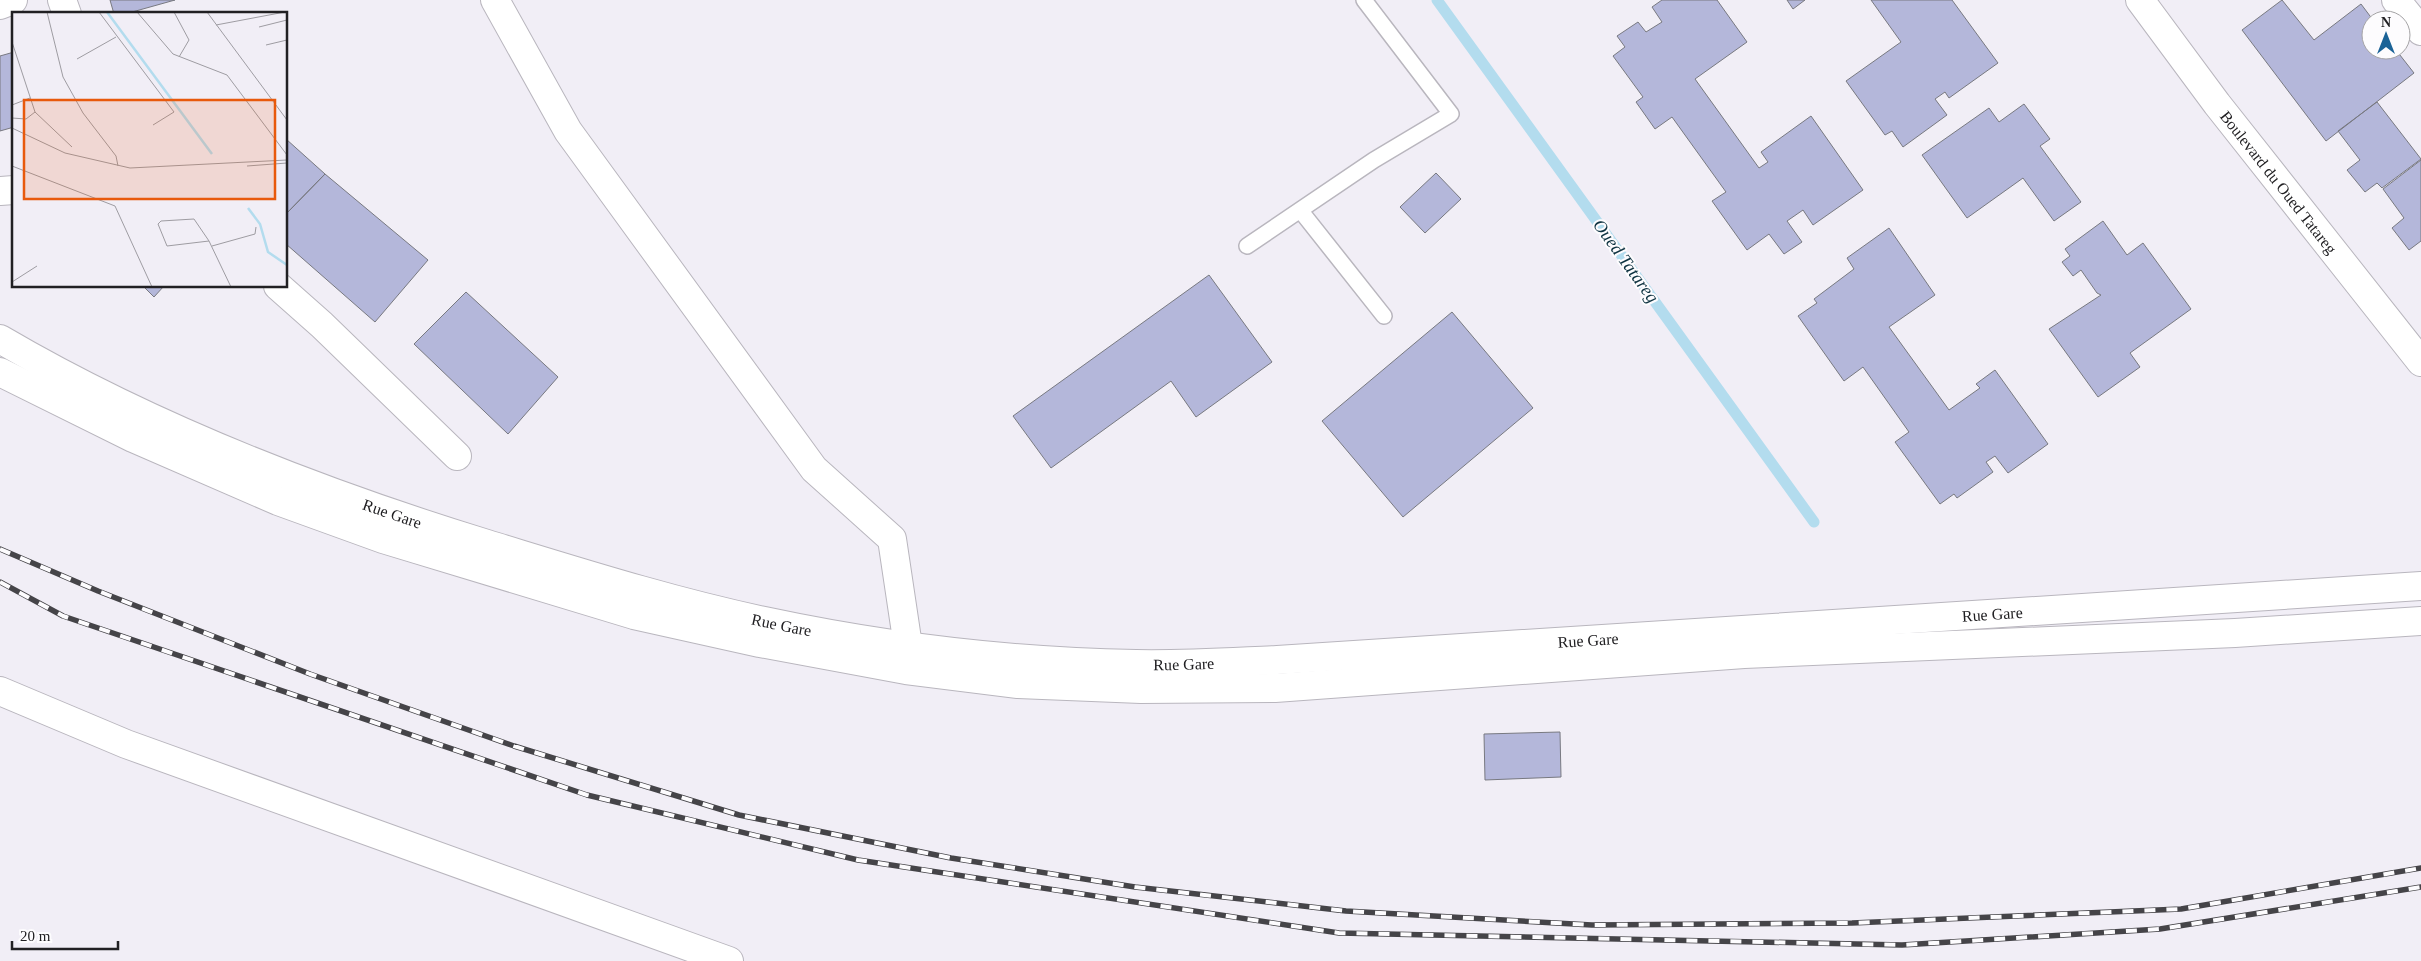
<svg xmlns="http://www.w3.org/2000/svg" width="2421" height="961" font-family="Georgia,serif">
	<rect width="100%" height="100%" fill="#f1eef6"/>
	<g fill="none" stroke-linecap="round" stroke-linejoin="round">
		<path stroke="#b3dcee" stroke-width="11" d="M 1437,0 L 1814,522"/>
	</g>
	<path fill="#b4b7da" stroke="#787980" d="M 110,0 L 175,0 L 125,14 L 114,14 Z
		M 1662,0 L 1717,0 L 1747,42 L 1695,79 L 1759,168 L 1768,162 L 1761,152 L 1811,116 L 1863,190 L 1813,225 L 1803,210 L 1787,221 L 1802,242 L 1784,254 L 1769,234 L 1747,250 L 1712,201 L 1726,192 L 1672,117 L 1655,129 L 1636,102 L 1643,97 L 1613,56 L 1625,47 L 1617,36 L 1638,22 L 1646,32 L 1662,22 L 1652,7 Z
		M 1787,0 L 1805,0 L 1793,9 Z
		M 1871,0 L 1952,0 L 1998,63 L 1949,98 L 1945,92 L 1935,99 L 1947,115 L 1903,147 L 1892,131 L 1885,135 L 1846,81 L 1901,42 Z
		M 2282,0 L 2314,40 L 2361,4 L 2373,20 L 2371,20 L 2371,50 L 2396,50 L 2414,73 L 2326,141 L 2242,30 Z
		M 14,52 L 14,127 L 0,131 L 0,56 Z
		M 2377,102 L 2421,159 L 2382,188 L 2377,183 L 2365,192 L 2347,170 L 2360,160 L 2338,131 Z
		M 2024,104 L 2050,139 L 2040,146 L 2081,202 L 2054,221 L 2023,178 L 1967,218 L 1922,155 L 1989,108 L 1999,122 Z
		M 286,139 L 325,174 L 286,214 Z
		M 2421,160 L 2421,241 L 2409,250 L 2392,228 L 2404,218 L 2383,189 Z
		M 1436,173 L 1461,199 L 1425,233 L 1400,207 Z
		M 325,174 L 428,260 L 375,322 L 286,244 L 286,214 Z
		M 2103,221 L 2127,255 L 2143,243 L 2191,309 L 2130,353 L 2140,367 L 2098,397 L 2049,329 L 2101,295 L 2097,293 L 2081,270 L 2073,276 L 2062,262 L 2070,256 L 2065,249 Z
		M 1889,228 L 1935,295 L 1889,327 L 1949,410 L 1980,388 L 1976,384 L 1995,370 L 2048,444 L 2008,473 L 1995,456 L 1986,462 L 1993,472 L 1957,498 L 1954,494 L 1940,504 L 1895,442 L 1909,432 L 1863,367 L 1844,381 L 1798,316 L 1817,303 L 1814,299 L 1854,269 L 1847,258 Z
		M 1209,275 L 1272,362 L 1196,417 L 1171,381 L 1051,468 L 1013,416 Z
		M 143,286 L 164,286 L 154,297 Z
		M 466,292 L 558,377 L 508,434 L 414,344 Z
		M 1452,312 L 1533,408 L 1403,517 L 1322,421 Z
		M 1560,732 L 1561,777 L 1485,780 L 1484,734 Z"/>
	<g fill="none" stroke-linecap="round" stroke-linejoin="round">
		<defs>
			<path id="lane" d="M 1300,210 L 1384,316
				M 1247,246 L 1374,160 L 1451,114 L 1364,0"/>
			<path id="street" d="M 62,0 L 67,14
				M 495,0 L 568,131 L 814,469 L 892,539 L 908,646
				M 0,5 L 13,0
				M 0,191 L 14,190
				M 278,286 L 322,325 L 457,456
				M 0,691 L 126,744 L 729,961"/>
			<g id="secondary">
				<path id="s1" d="M 2140,0 L 2217,104 L 2421,362"/>
				<path d="M 2396,0 L 2421,31"/>
				<path id="s2" d="M 0,339 C 150,427 321,493 487,544 C 579,572 670,601 764,621 C 886,647 1012,662 1136,664 C 1183,665 1230,662 1277,660 L 2421,586"/>
				<path d="M 0,372 L 133,438 L 278,501 L 383,539 L 634,615 L 760,643 L 906,670 L 1018,684 L 1141,689 L 1275,688 L 1744,654 L 2235,633 L 2421,621"/>
			</g>
		</defs>
		<use href="#lane" stroke="#b9b6be" stroke-width="18"/>
		<use href="#street" stroke="#b9b6be" stroke-width="30"/>
		<use href="#secondary" stroke="#b9b6be" stroke-width="30"/>
		<use href="#lane" stroke="#fff" stroke-width="15"/>
		<use href="#street" stroke="#fff" stroke-width="28"/>
		<use href="#secondary" stroke="#fff" stroke-width="28"/>
		<defs>
			<path id="rail" d="M 0,549 L 98,591 L 310,674 L 514,746 L 739,815 L 951,858 L 1135,887 L 1346,911 L 1592,925 L 1852,923 L 2181,909 L 2421,868
				M 0,582 L 63,616 L 587,795 L 858,860 L 1339,933 L 1902,945 L 2160,929 L 2421,887"/>
		</defs>
		<use href="#rail" stroke="#454448" stroke-width="5.5"/>
		<use href="#rail" stroke="#fdfcfe" stroke-width="4" stroke-dasharray="11" stroke-linecap="butt"/>
	</g>
	<g text-anchor="middle" stroke-width="4" stroke-linejoin="round" paint-order="stroke">
		<g font-size="16" fill="#212023" stroke="#fdfcfe">
			<text dy="6" stroke="none"><textPath href="#s1" startOffset="229">Boulevard du Oued Tatareg</textPath></text>
			<text dy="6" stroke="none"><textPath href="#s2" startOffset="430">Rue Gare</textPath></text>
			<text dy="6" stroke="none"><textPath href="#s2" startOffset="2050">Rue Gare</textPath></text>
			<text dy="6" stroke="none"><textPath href="#s2" startOffset="835">Rue Gare</textPath></text>
			<text dy="6" stroke="none"><textPath href="#s2" startOffset="1645">Rue Gare</textPath></text>
			<text dy="6" stroke="none"><textPath href="#s2" startOffset="1240">Rue Gare</textPath></text>
		</g>
		<g font-size="18" font-style="italic" fill="#0d3240" stroke="#fdfcfe">
			<text transform="translate(1626 261) rotate(54)" y="6">Oued Tatareg</text>
		</g>
	</g>
	<g transform="translate(12 12)">
		<rect width="275" height="275" fill="#f1eef6"/>
		<path fill="none" stroke="#b3dcee" stroke-width="2.5" d="M 95,0 L 200,142M 236,196 L 248,212 L 256,240 L 275,253"/>
		<path fill="none" stroke="#9e9ca2" stroke-width="1" d="M 35,0 L 51,65 L 71,101 L 104,144 L 106,154M 87,0 L 162,100 L 141,113M 125,0 L 161,42 L 215,63 L 275,143M 162,0 L 177,28 L 167,45M 195,0 L 275,108M 204,13 L 273,0M 247,15 L 275,8M 0,30 L 23,100 L 60,135M 254,33 L 275,28M 65,47 L 104,25M 0,93 L 18,86M 0,106 L 14,107 L 23,100M 0,116 L 53,141 L 118,156 L 275,148M 0,154 L 103,194 L 140,275M 235,154 L 275,151M 197,229 L 155,234 L 146,212 L 149,209 L 182,207 L 197,229 L 219,275M 200,234 L 243,222 L 244,215M 0,270 L 25,254"/>
		<path fill="#e8590c" fill-opacity="0.15" stroke="#e8590c" stroke-width="2.5" d="M 12,88 L 263,88 L 263,187 L 12,187 Z"/>
		<rect width="275" height="275" fill="none" stroke="#212023" stroke-width="2.5"/>
	</g>
	<g transform="translate(2386 35)"><circle r="24" fill="#fdfcfe" stroke="#a5a4a6"/>
	<path d="M0-4L9 19L0 12L-9 19Z" fill="#1b6397"/>
	<text y="-8" font-size="14" font-weight="bold" text-anchor="middle" fill="#212023">N</text>
	</g>
	<path d="M12 941v8h106v-8" fill="none" stroke="#212023" stroke-width="2.5"/>
	<text x="20" y="941" font-size="15" fill="#212023" stroke="#fdfcfe" stroke-width="4" paint-order="stroke">20 m</text>
</svg>
